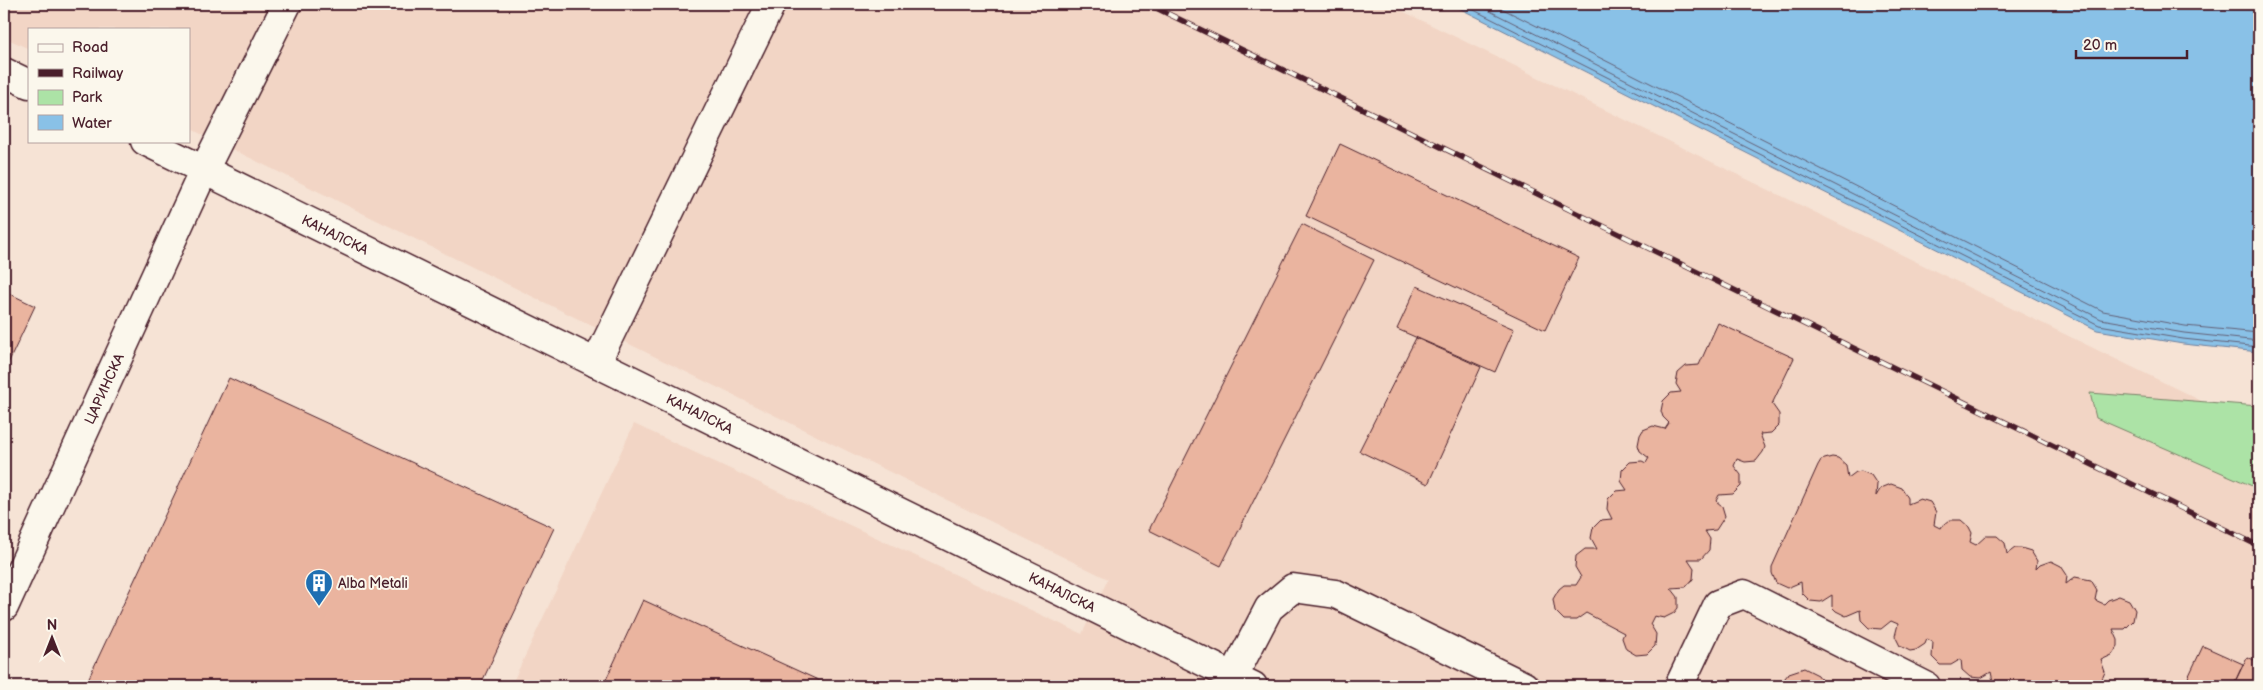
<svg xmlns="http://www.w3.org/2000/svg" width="2263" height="690" font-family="'Balsamiq Sans',sans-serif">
	<rect width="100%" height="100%" fill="#f6e3d5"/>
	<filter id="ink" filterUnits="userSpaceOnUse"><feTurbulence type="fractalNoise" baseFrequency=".02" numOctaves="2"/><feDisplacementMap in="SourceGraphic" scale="10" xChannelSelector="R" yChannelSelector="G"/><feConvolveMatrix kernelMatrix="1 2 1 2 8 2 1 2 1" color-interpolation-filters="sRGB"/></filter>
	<g filter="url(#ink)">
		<path fill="#f2d5c5" d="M 4,4 L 1388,4 L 2259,429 L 2259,686 L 511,686 L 634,424 L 1082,634 L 1108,579 L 189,128 L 189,29 L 29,29 L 29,49 L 4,37 Z"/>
		<path fill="#ace3a6" stroke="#7b8168" d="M 2090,393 L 2259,406 L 2259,489 L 2096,418 Z"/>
		<path fill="#89c1e7" stroke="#70809c" d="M 1451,4 L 2259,4 L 2259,352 L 2183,344 L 2097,330 Z"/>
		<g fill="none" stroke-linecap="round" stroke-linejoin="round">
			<path stroke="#636076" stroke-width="1" d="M 1462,4 L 2099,325 L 2183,339 L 2259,347
				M 1476,4 L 2101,319 L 2184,333 L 2259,341
				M 1493,4 L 2103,311 L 2185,326 L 2259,333"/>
		</g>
		<path fill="#eab49f" stroke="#4a1f2b" d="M 1340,144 L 1579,258 L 1545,330 L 1306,216 Z
			M 1302,224 L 1374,260 L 1221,566 L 1149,530 Z
			M 1417,286 L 1514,329 L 1495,372 L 1397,329 Z
			M 4,291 L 35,306 L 4,372 Z
			M 1718,323 L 1794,358 L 1772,404 L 1779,414 L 1779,425 L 1771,433 L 1760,434 L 1765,447 L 1763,452 L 1756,461 L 1745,462 L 1737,459 L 1734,466 L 1741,475 L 1741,486 L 1733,494 L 1719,495 L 1716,501 L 1722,506 L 1725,516 L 1716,530 L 1705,531 L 1710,539 L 1709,550 L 1701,559 L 1688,559 L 1694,568 L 1693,579 L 1686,587 L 1671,588 L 1678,597 L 1678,608 L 1674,613 L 1664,618 L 1654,616 L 1650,624 L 1656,634 L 1655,646 L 1647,654 L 1636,655 L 1626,649 L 1622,638 L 1624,633 L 1586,613 L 1576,620 L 1564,620 L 1555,611 L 1553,599 L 1559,589 L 1564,585 L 1576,585 L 1581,577 L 1575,567 L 1576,556 L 1585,549 L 1597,549 L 1591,538 L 1593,528 L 1601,520 L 1612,519 L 1607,509 L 1608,499 L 1616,491 L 1627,490 L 1621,481 L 1622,470 L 1630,462 L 1642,461 L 1646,463 L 1649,458 L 1640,451 L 1638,445 L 1640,435 L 1643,430 L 1653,426 L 1665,429 L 1669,423 L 1663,417 L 1661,411 L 1663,401 L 1671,393 L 1681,392 L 1676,384 L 1678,373 L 1686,366 L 1699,365 Z
			M 1416,338 L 1481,367 L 1428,484 L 1359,451 Z
			M 229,378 L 554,528 L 480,686 L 85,686 Z
			M 1832,457 L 1838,458 L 1846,465 L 1848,478 L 1856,472 L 1861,471 L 1871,475 L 1877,484 L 1876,496 L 1881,488 L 1891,484 L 1902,488 L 1908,498 L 1908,504 L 1920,499 L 1930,502 L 1936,512 L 1934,525 L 1940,528 L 1950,520 L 1961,520 L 1969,527 L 1972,533 L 1970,542 L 1976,545 L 1986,536 L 1997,536 L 2005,543 L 2007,554 L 2015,548 L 2021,548 L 2031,551 L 2037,561 L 2036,569 L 2040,565 L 2051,561 L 2061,566 L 2067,575 L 2066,584 L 2075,577 L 2091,580 L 2097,590 L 2095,600 L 2104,604 L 2108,600 L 2119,596 L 2129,600 L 2135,610 L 2133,621 L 2125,629 L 2113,629 L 2118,640 L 2118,646 L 2112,655 L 2101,660 L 2105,672 L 2099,686 L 1994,686 L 1991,672 L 1981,678 L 1970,677 L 1962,670 L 1961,659 L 1951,665 L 1940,665 L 1932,657 L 1933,642 L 1927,639 L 1925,644 L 1916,650 L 1910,651 L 1900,646 L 1895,636 L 1898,624 L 1891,621 L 1881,629 L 1869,628 L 1861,620 L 1860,610 L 1846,616 L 1836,611 L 1832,607 L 1832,595 L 1821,602 L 1810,601 L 1802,593 L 1801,582 L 1787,588 L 1776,583 L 1772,573 L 1772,567 L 1818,465 L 1821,460 Z
			M 643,600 L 831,686 L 603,686 Z
			M 2203,646 L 2243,664 L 2233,686 L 2184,686 Z
			M 2247,657 L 2259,662 L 2259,686 L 2233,686 Z
			M 1804,668 L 1818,675 L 1825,686 L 1771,686 L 1774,680 L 1781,683 L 1789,673 Z"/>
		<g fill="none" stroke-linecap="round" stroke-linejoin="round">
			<defs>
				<g id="minor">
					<path d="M 4,72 L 29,84"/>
					<path id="s1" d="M 145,141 L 1253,686"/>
					<path d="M 596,363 L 771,4"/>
					<path id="s2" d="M 4,607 L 204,170 L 287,4"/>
					<path d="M 1233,677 L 1269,608 L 1293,588 L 1336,594 L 1524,686"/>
					<path d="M 1679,686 L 1718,604 L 1744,594 L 1926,686"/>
				</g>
			</defs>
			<use href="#minor" stroke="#4a1f2b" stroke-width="31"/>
			<use href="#minor" stroke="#fbf7ec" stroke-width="28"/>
			<defs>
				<path id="rail" d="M 1148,4 L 2259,546"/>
			</defs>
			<use href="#rail" stroke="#4a1f2b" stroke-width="5.5"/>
			<use href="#rail" stroke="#fbf7ec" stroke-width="4" stroke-dasharray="11" stroke-linecap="butt"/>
		</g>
	</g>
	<defs>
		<symbol id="building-pin" viewBox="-11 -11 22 30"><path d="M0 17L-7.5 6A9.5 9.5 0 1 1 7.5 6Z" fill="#1f6fb2" stroke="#fbf7ec"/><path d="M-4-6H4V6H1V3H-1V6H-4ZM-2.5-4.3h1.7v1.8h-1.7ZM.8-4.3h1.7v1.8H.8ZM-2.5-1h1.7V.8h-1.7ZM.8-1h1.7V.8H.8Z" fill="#fff"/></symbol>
	</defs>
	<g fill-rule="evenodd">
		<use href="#building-pin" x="303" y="567" width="32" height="43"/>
	</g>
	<g text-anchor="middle" stroke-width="4" stroke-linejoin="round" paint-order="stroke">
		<g font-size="14" fill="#4a1f2b" stroke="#fbf7ec">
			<text dy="5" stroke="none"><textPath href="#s1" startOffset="212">КАНАЛСКА</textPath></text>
			<text dy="5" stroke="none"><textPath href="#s2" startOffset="240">ЦАРИНСКА</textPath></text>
			<text dy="5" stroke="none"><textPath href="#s1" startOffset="618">КАНАЛСКА</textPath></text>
			<text dy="5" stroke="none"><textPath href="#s1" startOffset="1022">КАНАЛСКА</textPath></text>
		</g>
		<g font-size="14" fill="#4a1f2b" stroke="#fbf7ec" text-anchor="start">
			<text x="338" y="588">Alba Metali</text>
		</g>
	</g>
	<rect width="2263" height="690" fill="none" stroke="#fbf7ec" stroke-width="20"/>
	<rect x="10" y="10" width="2243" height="670" fill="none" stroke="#4a1f2b" stroke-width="2" filter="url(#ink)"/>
	<rect x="28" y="28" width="162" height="115" fill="#fbf7ec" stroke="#b4a19f"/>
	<rect x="38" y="44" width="25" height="8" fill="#fbf7ec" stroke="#b4a19f"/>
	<text x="72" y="52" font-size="15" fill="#4a1f2b">Road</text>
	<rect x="38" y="69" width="25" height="8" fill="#4a1f2b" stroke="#b4a19f"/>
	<text x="72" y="78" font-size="15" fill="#4a1f2b">Railway</text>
	<rect x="38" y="90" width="25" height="15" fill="#ace3a6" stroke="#b4a19f"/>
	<text x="72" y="102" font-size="15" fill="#4a1f2b">Park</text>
	<rect x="38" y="115" width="25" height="15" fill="#89c1e7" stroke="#b4a19f"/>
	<text x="72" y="128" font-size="15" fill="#4a1f2b">Water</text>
	<g transform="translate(52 638)" stroke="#fbf7ec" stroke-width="4" paint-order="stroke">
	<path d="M0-4L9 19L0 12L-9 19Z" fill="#4a1f2b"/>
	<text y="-8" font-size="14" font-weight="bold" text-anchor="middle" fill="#4a1f2b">N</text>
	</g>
	<path d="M2076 50v8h111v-8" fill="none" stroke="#4a1f2b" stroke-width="2.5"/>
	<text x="2083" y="50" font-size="15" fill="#4a1f2b" stroke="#fbf7ec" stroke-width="4" paint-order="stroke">20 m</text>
</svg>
